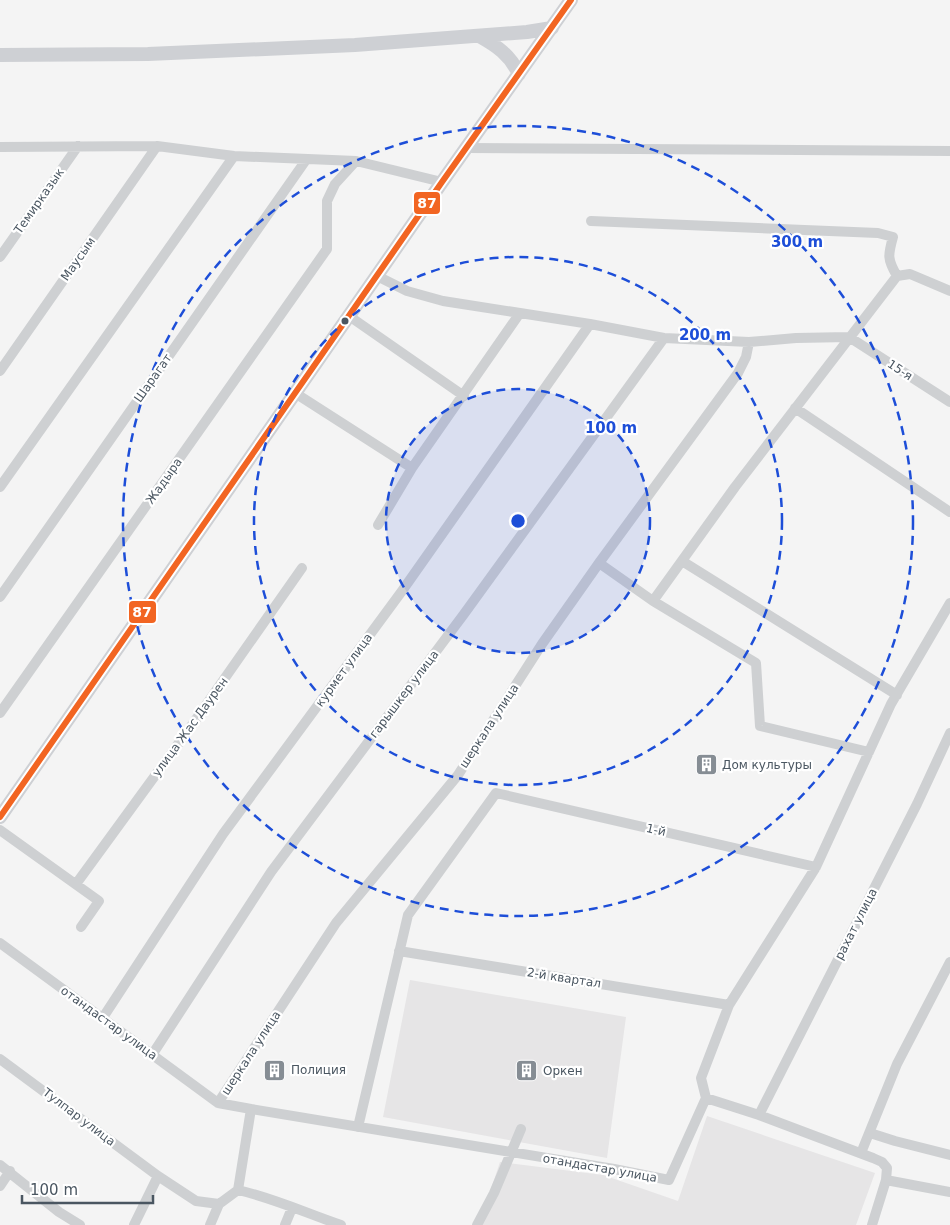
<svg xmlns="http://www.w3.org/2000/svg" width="950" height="1225" font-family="'DejaVu Sans',sans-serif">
	<rect width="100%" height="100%" fill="#f4f4f4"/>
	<path fill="#e6e5e6" d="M 410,980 L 626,1017 L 607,1158 L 383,1117 Z
		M 707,1116 L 875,1173 L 856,1225 L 479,1225 L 500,1162 L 603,1175 L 678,1201 Z"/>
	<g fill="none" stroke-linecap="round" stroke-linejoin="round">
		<path stroke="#ced0d2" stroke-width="10" d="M 0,147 L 157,146 L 234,156 L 356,161 L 442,182
			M 467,148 L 950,151
			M 591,221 L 878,233 L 893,237 C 888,255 887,259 897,276
			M 0,257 L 78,146
			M 377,276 L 407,291 L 443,301 L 590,324 L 664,338 L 749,342 L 796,338 L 849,337
			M 349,316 L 464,396
			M 849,337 L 950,402
			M 0,371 L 157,146
			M 295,393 L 412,468
			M 795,408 L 950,512
			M 0,487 L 234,156
			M 378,525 L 412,468 L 520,313
			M 682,561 L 897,695
			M 599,563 L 653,601 L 756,663 L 760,726 L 869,752
			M 0,597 L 306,160
			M 653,601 L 735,487 L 897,276 L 910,274 L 950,291
			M 0,713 L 327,249 L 327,201 L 335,184 L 356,161
			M 0,830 L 99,901 L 81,927
			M 76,884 L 192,725 L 302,568
			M 0,943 L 218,1103 L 251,1109 L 238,1190 L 219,1204 L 196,1201 L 158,1176 L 0,1059
			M 399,951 L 729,1005
			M 102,1019 L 223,834 L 402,591 L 590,324
			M 152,1055 L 271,872 L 464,614 L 664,338
			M 706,1098 L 701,1078 L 729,1005 L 816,867 L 891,704 L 950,603
			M 218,1103 L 336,923 L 458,775 L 542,644 L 599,563 L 738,373 L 746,357 L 749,342
			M 251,1109 L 614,1169 L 669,1180 L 706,1098 L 759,1115 L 873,1158 L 882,1162 L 887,1168 L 886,1180
			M 759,1115 L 917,804 L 950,733
			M 358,1127 L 408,915 L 496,793 L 816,867
			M 870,1133 L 895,1141 L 950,1155
			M 861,1153 L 897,1064 L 950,962
			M 0,1165 L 59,1212 L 80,1225
			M 0,1186 L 10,1171
			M 238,1190 C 273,1198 306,1213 341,1225
			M 134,1225 L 158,1176
			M 210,1225 L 219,1204
			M 285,1225 L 292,1208
			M 477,1225 L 494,1193 L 521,1129
			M 872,1225 L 886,1180 L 950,1192"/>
		<path stroke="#ced0d4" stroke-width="14" d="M 479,36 C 497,46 510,55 519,74
			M 0,55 L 148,54 L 355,45 L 527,32 L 552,28
			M 0,817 L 442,182 L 571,0"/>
		<defs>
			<path id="bus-1" d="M 0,817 L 442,182 L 571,0"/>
		</defs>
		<use href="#bus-1" stroke="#fff" stroke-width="10"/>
		<use href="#bus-1" stroke="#f26522" stroke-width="6"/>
	</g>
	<circle cx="518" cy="521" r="132" fill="#1d4ed8" fill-opacity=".12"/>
	<g fill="none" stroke="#1d4ed8" stroke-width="2.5" stroke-dasharray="9 6">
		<circle cx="518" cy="521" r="132"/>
		<circle cx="518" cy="521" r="264"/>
		<circle cx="518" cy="521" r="395"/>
	</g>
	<defs>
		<symbol id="building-square" viewBox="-11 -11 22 22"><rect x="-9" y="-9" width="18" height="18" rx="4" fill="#868d94" stroke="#fff"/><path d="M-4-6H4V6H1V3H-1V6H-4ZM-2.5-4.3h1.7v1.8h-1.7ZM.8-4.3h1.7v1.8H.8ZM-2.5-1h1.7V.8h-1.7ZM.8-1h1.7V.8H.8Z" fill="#fff"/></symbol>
	</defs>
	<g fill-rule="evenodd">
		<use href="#building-square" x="694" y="752" width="25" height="25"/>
		<use href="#building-square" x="262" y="1058" width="25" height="25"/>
		<use href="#building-square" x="514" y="1058" width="25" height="25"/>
	</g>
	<circle fill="#4a5661" stroke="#fff" stroke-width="2" cx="345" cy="321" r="4.5"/>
	<g text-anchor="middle" stroke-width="4.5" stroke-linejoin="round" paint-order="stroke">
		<g font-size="12" fill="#4a5661" stroke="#fff">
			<text transform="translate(39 201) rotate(-55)" y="4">Темирказык</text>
			<text transform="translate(78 259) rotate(-55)" y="4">Маусым</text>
			<text transform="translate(900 370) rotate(33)" y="4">15-я</text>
			<text transform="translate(153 378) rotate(-55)" y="4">Шарагат</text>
			<text transform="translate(164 481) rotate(-55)" y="4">Жадыра</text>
			<text transform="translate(344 670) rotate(-54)" y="4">курмет улица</text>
			<text transform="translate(404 694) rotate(-53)" y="4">гарышкер улица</text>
			<text transform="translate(489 726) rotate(-57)" y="4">шеркала улица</text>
			<text transform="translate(190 727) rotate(-54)" y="4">улица Жас Даурен</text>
			<text transform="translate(656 830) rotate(13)" y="4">1-й</text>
			<text transform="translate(856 924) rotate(-63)" y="4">рахат улица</text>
			<text transform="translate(564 978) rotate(9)" y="4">2-й квартал</text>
			<text transform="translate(109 1023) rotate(36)" y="4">отандастар улица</text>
			<text transform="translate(251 1053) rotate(-57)" y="4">шеркала улица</text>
			<text transform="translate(79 1117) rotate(37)" y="4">Тулпар улица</text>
			<text transform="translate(600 1168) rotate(10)" y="4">отандастар улица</text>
		</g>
		<g font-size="12" fill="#4a5661" stroke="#fff" text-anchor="start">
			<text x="722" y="769">Дом культуры</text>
			<text x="291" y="1074">Полиция</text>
			<text x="543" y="1075">Оркен</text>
		</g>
	</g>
	<circle cx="518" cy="521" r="8" fill="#1d4ed8" stroke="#fff" stroke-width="2.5"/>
	<g font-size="15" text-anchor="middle" font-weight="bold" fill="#1d4ed8" stroke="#fff" stroke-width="4.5" stroke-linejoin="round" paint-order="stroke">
		<text x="797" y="247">300 m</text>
		<text x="705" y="340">200 m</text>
		<text x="611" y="433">100 m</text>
	</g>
	<g stroke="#fff" stroke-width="2">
		<rect x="413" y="191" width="28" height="24" rx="5" fill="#f26522"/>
		<rect x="128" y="600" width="29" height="24" rx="5" fill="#f26522"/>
	</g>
	<g font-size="14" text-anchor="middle" font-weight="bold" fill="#fff">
		<text x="427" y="208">87</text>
		<text x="142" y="617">87</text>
	</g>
	<path d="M22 1195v8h131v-8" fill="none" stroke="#4a5661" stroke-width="2.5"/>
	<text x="30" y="1195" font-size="15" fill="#4a5661" stroke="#ffffff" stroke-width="4" paint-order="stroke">100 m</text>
</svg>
